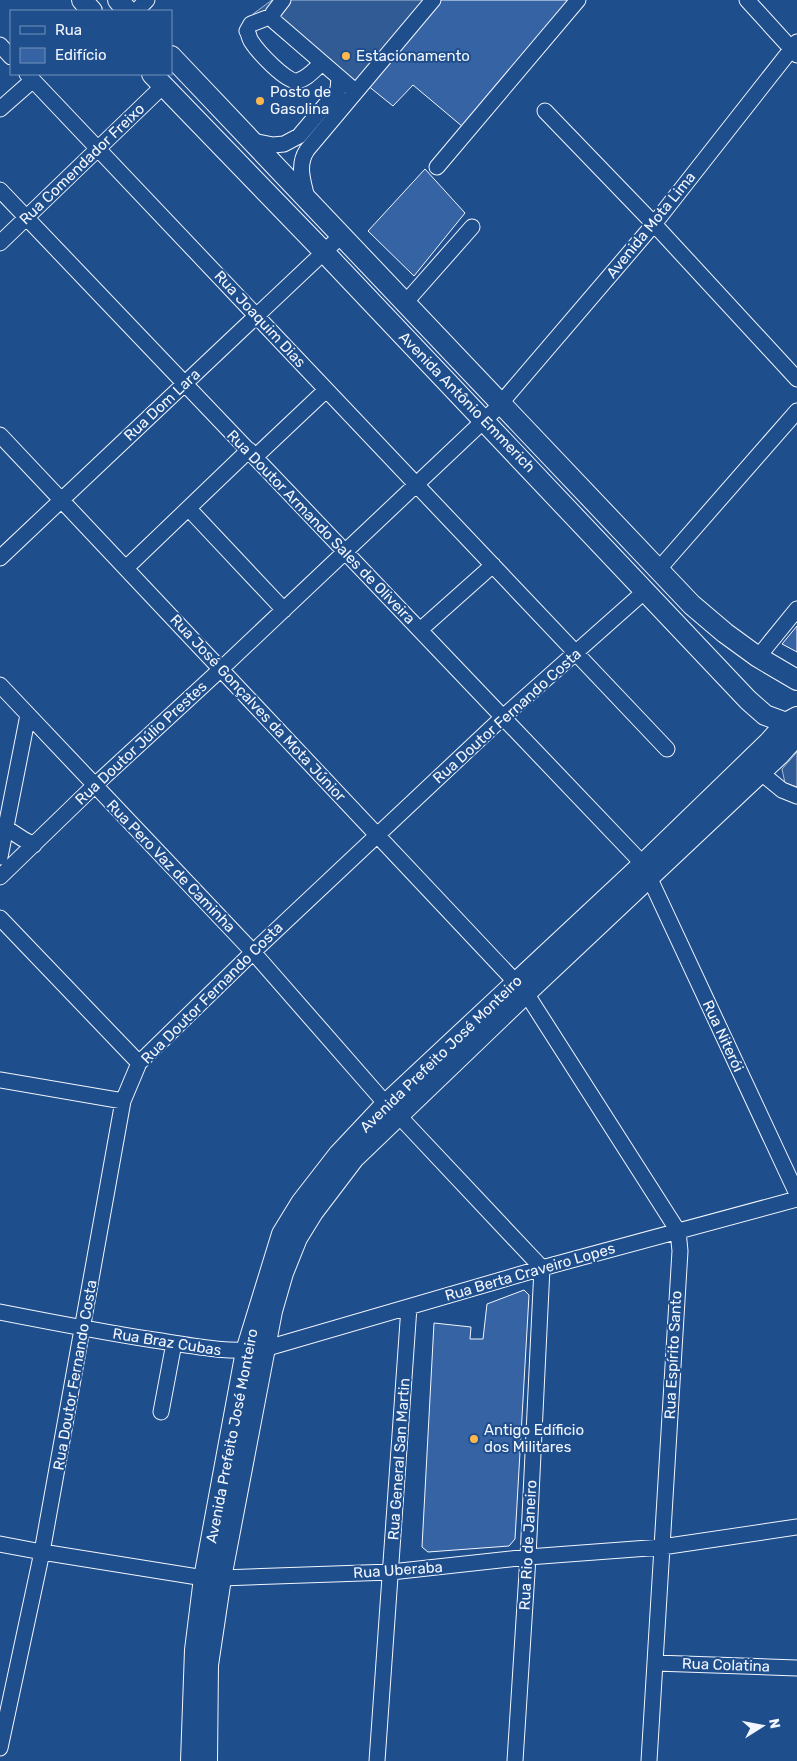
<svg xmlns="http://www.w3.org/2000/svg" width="797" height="1761" font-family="Rubik,sans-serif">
	<rect width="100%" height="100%" fill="#1f4e8c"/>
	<path fill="#305b95" stroke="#a8bbd7" d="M 272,0 L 437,0 L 354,99 L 253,14 Z
		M 797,752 L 797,787 L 785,783 L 782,769 Z"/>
	<path fill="#3563a3" stroke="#f2f6ff" d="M 437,0 L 570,0 L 463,127 L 413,85 L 393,106 L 367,85 Z
		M 425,169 L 465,213 L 414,276 L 368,231 Z
		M 797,626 L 797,652 L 782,644 Z
		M 524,1290 L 529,1295 L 515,1539 L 509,1546 L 428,1552 L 422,1547 L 434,1323 L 471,1327 L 470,1339 L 483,1339 L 487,1304 Z"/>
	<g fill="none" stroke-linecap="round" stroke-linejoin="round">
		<defs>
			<path id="minor" d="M 283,0 L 273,13 L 273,18 L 274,21 L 355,91
				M 747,0 L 797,55
				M 136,11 L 147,0
				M 272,16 L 251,24 L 247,31 C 249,34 249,38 251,41 C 258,52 286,82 297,81 C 307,79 315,69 322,63
				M 0,45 L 11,57
				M 27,74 L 667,749
				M 0,109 L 33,80
				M 545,111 L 654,224 L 797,379
				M 253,141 L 273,145 L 284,144 L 299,136 L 338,90 L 339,77
				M 437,167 L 578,0
				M 0,190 L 643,864 L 797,1194
				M 307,198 C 303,181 297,165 307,150 L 433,0
				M 0,243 L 163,86
				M 405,303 L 472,227
				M 0,435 L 526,993 L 678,1231 L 680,1251 L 649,1761
				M 255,457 L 326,390
				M 189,509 L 284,610
				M 0,558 L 341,236
				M 126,568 L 249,450
				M 658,570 L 797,411
				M 420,630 L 493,565
				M 758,657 L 797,609
				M 0,685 L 253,952 L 386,1104 L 399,1116 L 542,1268 L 528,1557 L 515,1761
				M 760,772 L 782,790 L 797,796
				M 6,828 L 23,839 L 34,845
				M 0,857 L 28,715
				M 0,877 L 94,786 L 221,669 L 495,410 L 654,224 L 797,42
				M 0,918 L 139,1063
				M 0,1080 L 123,1101
				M 0,1312 C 51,1322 103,1332 154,1340 C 194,1346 223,1353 264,1349 L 542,1268 L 797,1199
				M 161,1412 L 174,1343
				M 0,1544 L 42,1552 L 204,1578 L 221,1578 L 391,1572 L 528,1557 L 662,1547 L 797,1527
				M 655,1663 L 797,1668
				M 0,1748 L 42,1552 L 123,1101 L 139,1063 L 253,952 L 503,717 L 645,591
				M 377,1761 L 409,1307"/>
			<path id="major" d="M 82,0 L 92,11
				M 118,0 L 128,11
				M 171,56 L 692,605 L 725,633 L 758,657 L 797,680
				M 152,74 L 324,252 L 748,700 L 765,715 L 797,727
				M 191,1761 L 195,1650 L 204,1578 L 246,1351 L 282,1234 L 301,1203 L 339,1154 L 386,1104 L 643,864 L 768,743 L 786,723 L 797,717
				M 207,1761 L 208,1665 L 221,1578 L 272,1311 L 283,1273 L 297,1238 L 313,1212 L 354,1158 L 526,993 L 779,755 L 797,735"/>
		</defs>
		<use href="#minor" stroke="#f2f6ff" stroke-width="17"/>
		<use href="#major" stroke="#f2f6ff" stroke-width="22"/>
		<use href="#minor" stroke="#1f4e8c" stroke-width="15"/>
		<use href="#major" stroke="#1f4e8c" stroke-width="20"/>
	</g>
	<g fill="#ffb74d" stroke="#1f4e8c" stroke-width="2">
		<circle cx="346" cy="56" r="5"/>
		<circle cx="260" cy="101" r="5"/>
		<circle cx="474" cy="1439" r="5"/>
	</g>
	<g text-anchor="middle" stroke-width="4" stroke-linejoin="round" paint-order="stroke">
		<g font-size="15" fill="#f2f6ff" stroke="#1f4e8c" text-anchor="start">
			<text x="356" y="61">Estacionamento</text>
			<text x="270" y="97">Posto de<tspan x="270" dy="17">Gasolina</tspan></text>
			<text x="484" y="1435">Antigo Edíficio<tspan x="484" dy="17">dos Militares</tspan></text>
		</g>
		<g font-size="15" fill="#f2f6ff" stroke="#1f4e8c">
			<text transform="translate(82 164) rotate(-44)" y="5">Rua Comendador Freixo</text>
			<text transform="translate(651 225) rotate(-51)" y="5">Avenida Mota Lima</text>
			<text transform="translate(260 319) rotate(47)" y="5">Rua Joaquim Dias</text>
			<text transform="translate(467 402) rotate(46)" y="5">Avenida Antônio Emmerich</text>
			<text transform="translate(162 405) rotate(-43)" y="5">Rua Dom Lara</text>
			<text transform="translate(321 527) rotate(46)" y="5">Rua Doutor Armando Sales de Oliveira</text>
			<text transform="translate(258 708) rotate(47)" y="5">Rua José Gonçalves da Mota Júnior</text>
			<text transform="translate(507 716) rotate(-42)" y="5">Rua Doutor Fernando Costa</text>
			<text transform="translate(141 743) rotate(-43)" y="5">Rua Doutor Júlio Prestes</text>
			<text transform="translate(171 866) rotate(46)" y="5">Rua Pero Vaz de Caminha</text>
			<text transform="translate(212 993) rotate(-45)" y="5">Rua Doutor Fernando Costa</text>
			<text transform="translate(723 1036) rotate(65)" y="5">Rua Niterói</text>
			<text transform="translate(441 1054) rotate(-44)" y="5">Avenida Prefeito José Monteiro</text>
			<text transform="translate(530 1272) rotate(-16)" y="5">Rua Berta Craveiro Lopes</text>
			<text transform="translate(167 1342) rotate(9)" y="5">Rua Braz Cubas</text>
			<text transform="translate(673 1355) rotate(-87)" y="5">Rua Espírito Santo</text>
			<text transform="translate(75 1375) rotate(-80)" y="5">Rua Doutor Fernando Costa</text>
			<text transform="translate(232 1436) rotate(-79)" y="5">Avenida Prefeito José Monteiro</text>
			<text transform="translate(399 1459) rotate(-86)" y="5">Rua General San Martin</text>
			<text transform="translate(528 1545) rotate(-87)" y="5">Rua Rio de Janeiro</text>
			<text transform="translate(398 1570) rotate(-4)" y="5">Rua Uberaba</text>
			<text transform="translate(726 1665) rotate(2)" y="5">Rua Colatina</text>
		</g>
	</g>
	<rect x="10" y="10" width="162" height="65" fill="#1f4e8c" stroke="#7391ba"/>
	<rect x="20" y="26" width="25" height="8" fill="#1f4e8c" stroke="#7391ba"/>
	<text x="55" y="35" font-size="15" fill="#f2f6ff">Rua</text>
	<rect x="20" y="48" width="25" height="15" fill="#3563a3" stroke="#7391ba"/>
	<text x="55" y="60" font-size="15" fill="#f2f6ff">Edifício</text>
	<g transform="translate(762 1726) rotate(79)" stroke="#1f4e8c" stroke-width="4" paint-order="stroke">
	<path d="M0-4L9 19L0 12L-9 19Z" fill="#f2f6ff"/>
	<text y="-8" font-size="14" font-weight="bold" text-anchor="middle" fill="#f2f6ff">N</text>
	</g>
</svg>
